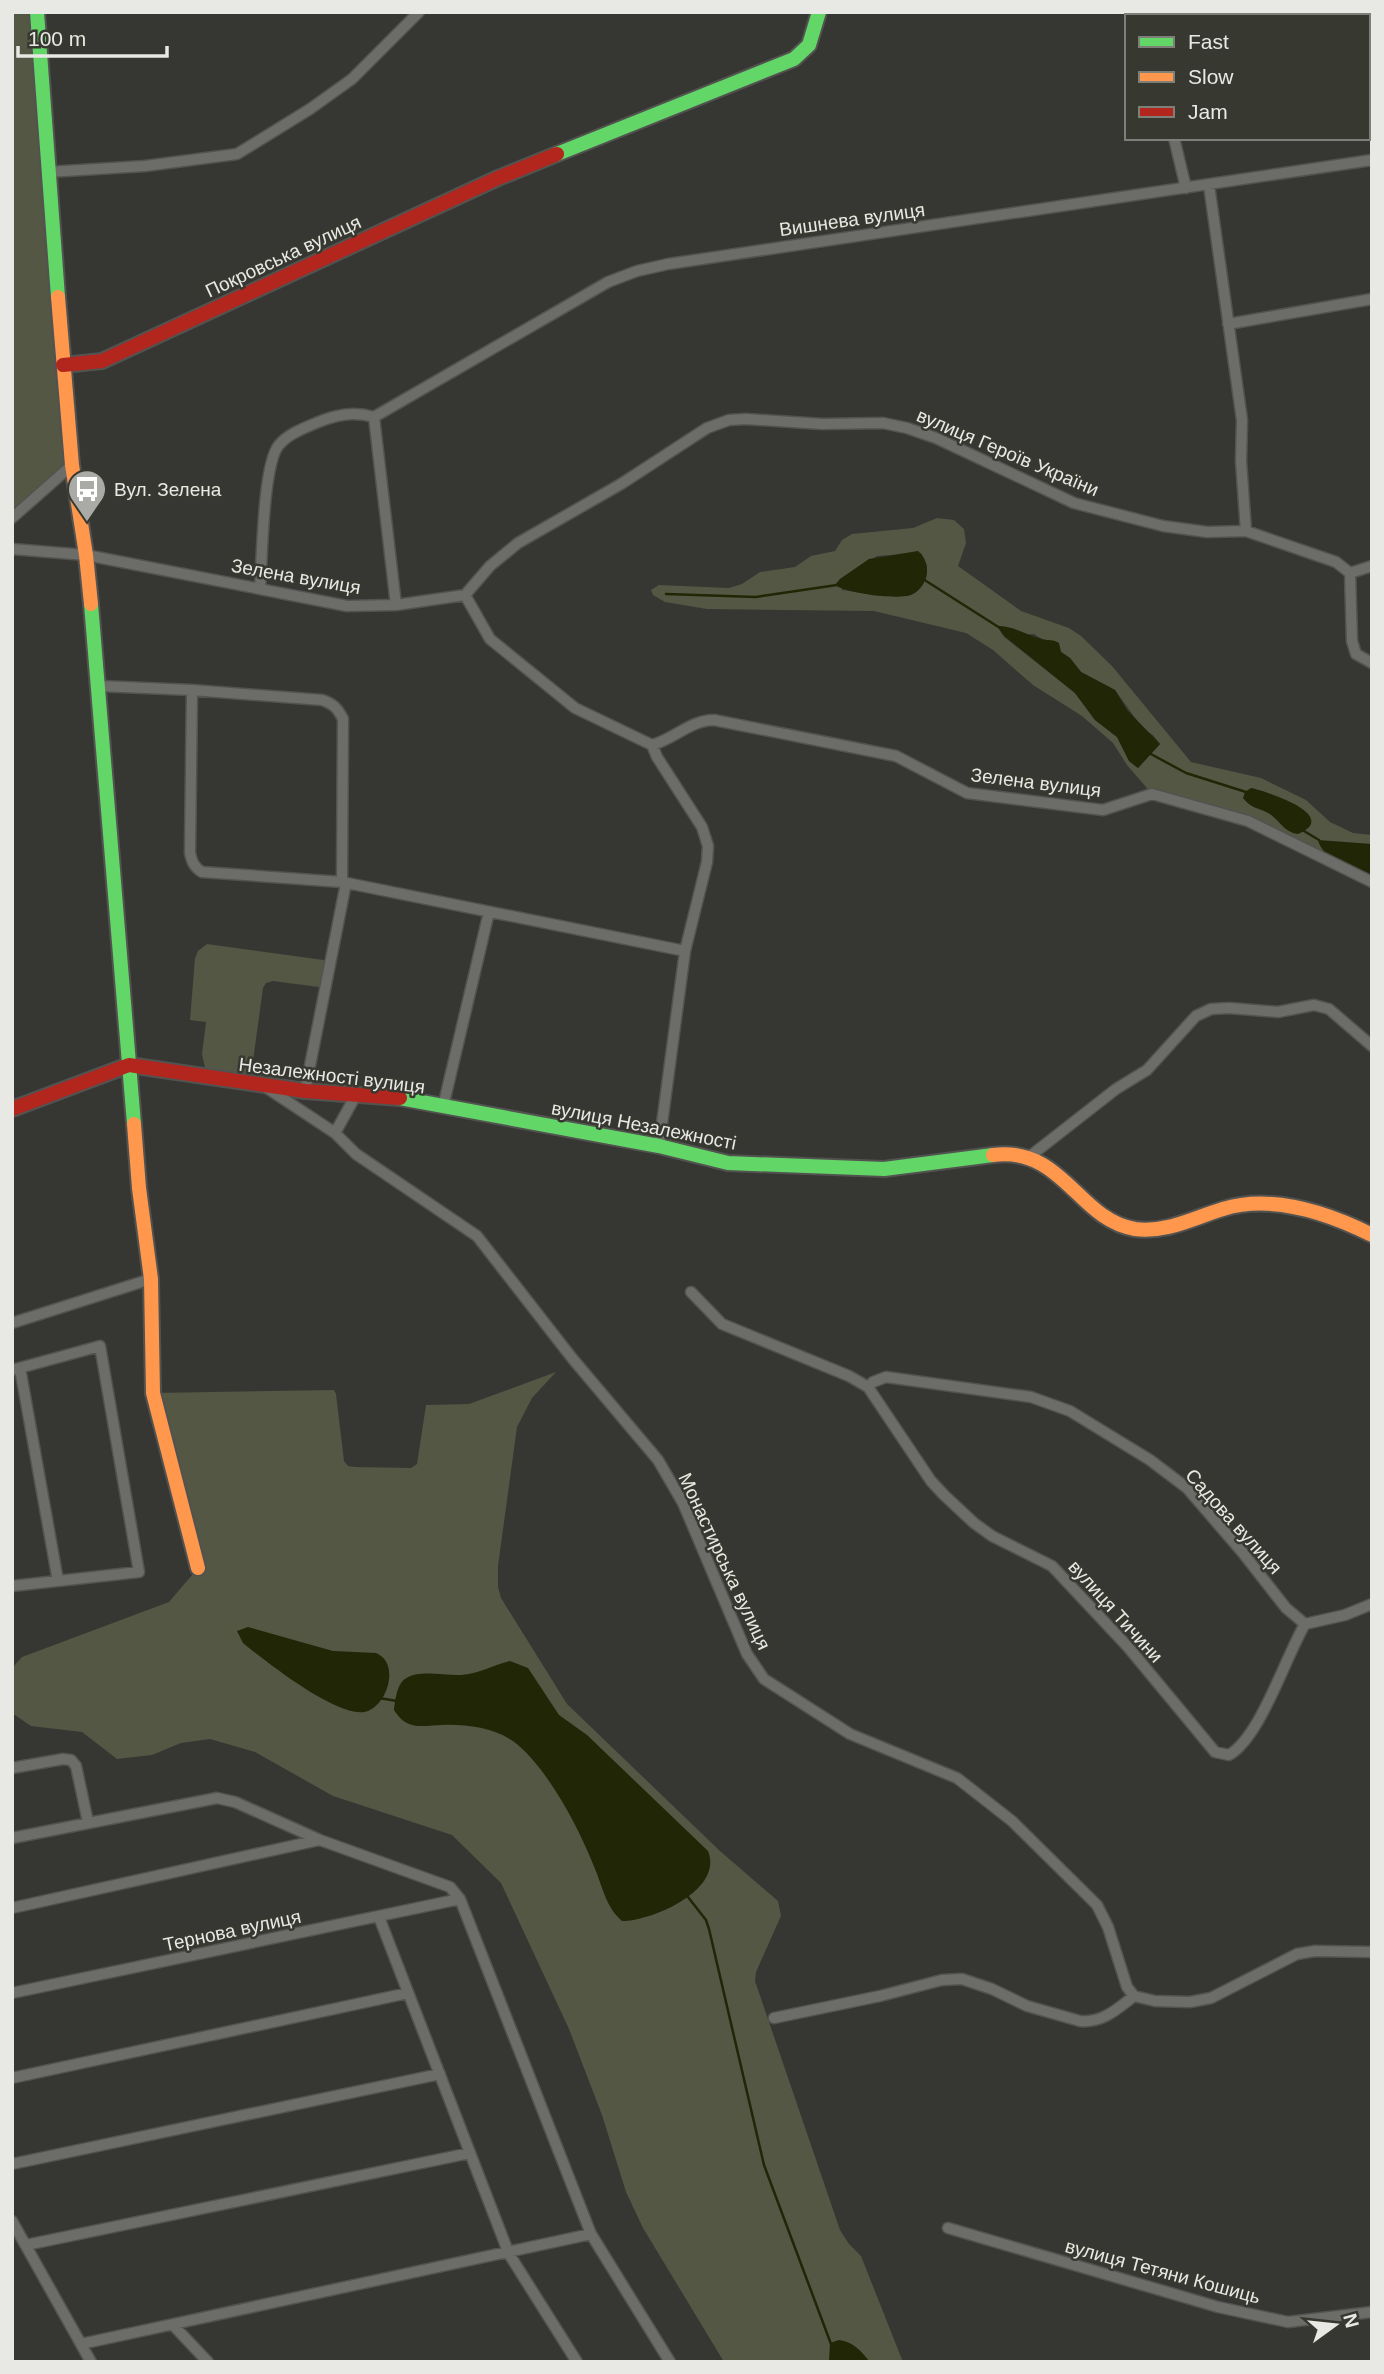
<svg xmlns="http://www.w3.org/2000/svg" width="1384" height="2374" font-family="Arial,sans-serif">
	<rect width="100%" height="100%" fill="#363733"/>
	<path fill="#535743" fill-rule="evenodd" d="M 12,12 L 37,12 L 72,465 L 12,517 Z
		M 937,518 L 954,520 L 964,529 L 966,543 L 958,566 L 1021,611 L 1069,628 L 1081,636 L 1112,666 L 1191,762 L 1261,778 L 1306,800 L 1330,822 L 1353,833 L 1372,835 L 1372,882 L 1248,821 L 1152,794 L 1127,765 L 1113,743 L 1082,716 L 1033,685 L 993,650 L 966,633 L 874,611 L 707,609 L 665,602 L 653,595 L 651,590 L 659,585 L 729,588 L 742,584 L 760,572 L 795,567 L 811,556 L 835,551 L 842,540 L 852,534 L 913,528 ZM 921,553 L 927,565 L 926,579 L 908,596 L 877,595 L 842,590 L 840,579 L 877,556 ZM 1034,634 L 1070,658 L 1081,672 L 1115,690 L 1143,729 L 1153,735 L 1160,744 L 1138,768 L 1129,761 L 1117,737 L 1095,720 L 1075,693 L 1003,636 Z
		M 207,944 L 331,961 L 326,988 L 273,981 L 266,983 L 263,988 L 250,1083 L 207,1077 L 202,1054 L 206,1022 L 190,1020 L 195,958 L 198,951 Z
		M 556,1372 L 532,1398 L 517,1427 L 498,1566 L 498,1587 L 501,1598 L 567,1704 L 720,1851 L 778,1901 L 781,1916 L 756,1972 L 755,1981 L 840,2230 L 849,2244 L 861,2256 L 903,2362 L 724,2362 L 643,2228 L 626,2192 L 602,2115 L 569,2029 L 501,1883 L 452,1835 L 333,1796 L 255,1752 L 210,1739 L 181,1743 L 152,1755 L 117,1759 L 82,1732 L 31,1726 L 12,1713 L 12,1668 L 22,1657 L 169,1602 L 198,1568 L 153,1393 L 334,1390 L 336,1394 L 344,1461 L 348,1466 L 355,1467 L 411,1468 L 417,1464 L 426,1405 L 469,1404 Z"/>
	<path fill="#212606" d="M 918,551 C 924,556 927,563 927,571 C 927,580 921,590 913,594 C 900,601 846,593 835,585 L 840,579 L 869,559 Z
		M 997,626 C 1015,626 1026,635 1042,639 C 1049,641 1053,639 1059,643 L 1061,652 L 1070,658 L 1081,672 L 1115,690 L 1127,710 L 1160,744 L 1138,768 L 1129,761 L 1117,737 L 1095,720 L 1075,693 L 1003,635 Z
		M 1251,788 C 1265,791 1342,815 1298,834 C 1283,832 1280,820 1268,813 C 1257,807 1252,809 1243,798 L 1245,792 Z
		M 1318,840 L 1372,844 L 1372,876 C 1353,868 1323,861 1318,840 Z
		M 248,1627 L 333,1651 L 376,1653 C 401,1663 387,1708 364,1712 C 336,1717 265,1661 243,1643 L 237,1631 Z
		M 510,1661 L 528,1668 L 559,1715 L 587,1735 L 708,1851 C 724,1890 652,1921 622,1921 C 606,1907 603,1888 595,1869 C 581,1832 549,1771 518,1745 C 498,1728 467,1724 442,1725 C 431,1725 420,1728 409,1724 C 402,1721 398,1716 394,1710 C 395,1701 397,1684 405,1679 C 419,1669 445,1676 461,1675 C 478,1674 493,1665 510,1661 Z
		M 839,2340 C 854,2342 861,2351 870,2362 L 829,2362 L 830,2343 Z"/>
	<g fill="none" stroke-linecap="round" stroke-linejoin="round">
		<path stroke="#212606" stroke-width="2.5" d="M 923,579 L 1000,628
			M 666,594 L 756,597 L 837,585
			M 1149,753 L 1186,773 L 1246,792
			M 1304,831 L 1319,840
			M 379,1698 L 397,1701
			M 688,1897 L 706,1920 L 709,1929 L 764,2165 L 831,2344"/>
		<defs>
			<path id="street" d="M 1368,26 L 1372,25
				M 1174,138 L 1186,188
				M 48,172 L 145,166 L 237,154 L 310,109 L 352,79 L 419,12
				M 1209,185 L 1242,420 L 1241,461 L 1246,531
				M 1228,324 L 1372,299
				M 12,518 L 72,465
				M 12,549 L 86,555 L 347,606 L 396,605 L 465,595 L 490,639 L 575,708 L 652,745 L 657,757 L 702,827 L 708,846 L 707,862 L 685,951 L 659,1146
				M 1350,573 L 1352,641 L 1356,654 L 1372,663
				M 260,589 C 262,560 263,463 279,445 C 288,434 304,428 316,423 C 335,415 353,411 374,417
				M 465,595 L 490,566 L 518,543 L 621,484 L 707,428 L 729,420 L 746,419 L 822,424 L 883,423 L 907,428 L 936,438 L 1074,503 L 1163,526 L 1207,532 L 1246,531 L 1336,562 L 1350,573 L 1372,566
				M 396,605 L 374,417 L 608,282 L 637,271 L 668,264 L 1372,160
				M 99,686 L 192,690 L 190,853 C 192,862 194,867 202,872 L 342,882 L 685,951
				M 192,690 L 322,700 C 334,704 338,709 343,719 L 342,882
				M 652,745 C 674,739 691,720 714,720 L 896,756 L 967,793 L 1103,810 L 1152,794 L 1248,821 L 1372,882
				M 267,1088 L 335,1133 L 356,1154 L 477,1236 L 572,1358 L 658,1460 L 683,1503 L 747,1654 L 764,1679 L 850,1734 L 957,1778 L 1012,1821 L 1097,1905 L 1108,1927 L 1127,1987 L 1134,1996 L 1155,2001 L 1190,2002 L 1211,1998 L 1297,1954 L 1315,1951 L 1372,1952
				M 305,1091 L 346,883
				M 443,1107 L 489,912
				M 335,1133 L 356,1095
				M 1029,1157 L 1116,1089 L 1147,1070 L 1196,1016 L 1211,1009 L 1229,1008 L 1278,1012 L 1314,1005 L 1329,1009 L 1372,1046
				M 691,1292 L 722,1324 L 849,1376 L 868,1387 L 931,1481 L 944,1495 L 974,1523 L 992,1536 L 1052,1566 L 1128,1647 L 1215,1752 L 1229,1755 C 1261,1736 1285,1658 1305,1624
				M 12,1323 L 151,1279
				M 20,1368 L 58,1581
				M 12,1370 L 100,1346 L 139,1572 L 12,1586
				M 868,1387 L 873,1382 L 886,1377 L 1031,1397 L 1070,1411 L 1150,1460 L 1187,1488 L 1243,1553 L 1286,1608 L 1305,1624 L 1345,1615 L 1372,1604
				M 12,1768 L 63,1759 L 71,1760 L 76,1766 L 88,1822
				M 12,1838 L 217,1798 L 235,1802 L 320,1840 L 450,1887 L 460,1899 L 591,2234 L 670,2362
				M 12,1908 L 319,1840
				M 379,1917 L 509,2254 L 577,2362
				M 12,1993 L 460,1899
				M 774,2018 L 880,1996 L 942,1980 L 962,1979 L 992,1989 L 1027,2006 L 1080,2021 C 1103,2023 1117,2009 1134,1996
				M 12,2078 L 408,1993
				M 12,2164 L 440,2074
				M 12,2221 L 91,2362
				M 948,2228 L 1218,2307 L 1288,2322 L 1372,2312
				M 26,2245 L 470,2153
				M 173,2325 L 208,2362
				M 81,2344 L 591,2234"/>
			<path id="fast" d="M 37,12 L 58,297
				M 557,154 L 794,59 L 809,45 L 819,12
				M 91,604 L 134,1124
				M 400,1098 L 659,1146 L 728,1163 L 884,1169 L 993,1155"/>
			<path id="slow" d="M 58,297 L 72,465 L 86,555 L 91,604
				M 134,1124 L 139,1188 L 151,1279 L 153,1393 L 198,1568
				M 993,1155 C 1063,1146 1078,1220 1135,1229 C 1167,1233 1193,1218 1223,1209 C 1272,1194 1328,1213 1372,1235"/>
			<path id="jam" d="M 63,365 L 102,361 L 498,178 L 557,154
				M 12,1109 L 129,1065 L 305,1091 L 400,1098"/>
		</defs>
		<use href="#street" stroke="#525350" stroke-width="13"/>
		<use href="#fast" stroke="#525350" stroke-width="18"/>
		<use href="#slow" stroke="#525350" stroke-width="18"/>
		<use href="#jam" stroke="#525350" stroke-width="18"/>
		<use href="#street" stroke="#6c6d69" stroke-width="10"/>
		<use href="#fast" stroke="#63d668" stroke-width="14"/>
		<use href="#slow" stroke="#ff974d" stroke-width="14"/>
		<use href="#jam" stroke="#b3261e" stroke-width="14"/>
	</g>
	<defs>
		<symbol id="bus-pin" viewBox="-11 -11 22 30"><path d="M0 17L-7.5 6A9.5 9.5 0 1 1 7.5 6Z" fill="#aaaba6" stroke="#373931"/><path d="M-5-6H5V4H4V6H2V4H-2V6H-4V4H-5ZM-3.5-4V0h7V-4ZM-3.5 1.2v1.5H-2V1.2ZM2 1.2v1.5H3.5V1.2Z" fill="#fff"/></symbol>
	</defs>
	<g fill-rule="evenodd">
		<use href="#bus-pin" x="65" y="467" width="44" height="60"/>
	</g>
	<g text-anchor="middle" stroke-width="5" stroke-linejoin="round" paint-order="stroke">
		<g font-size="19" fill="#e8e9e4" stroke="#373931">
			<text transform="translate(852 219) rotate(-8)" y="7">Вишнева вулиця</text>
			<text transform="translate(283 256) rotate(-25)" y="7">Покровська вулиця</text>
			<text transform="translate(1008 452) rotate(23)" y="7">вулиця Героїв України</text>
			<text transform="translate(296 576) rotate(10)" y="7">Зелена вулиця</text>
			<text transform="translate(1036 782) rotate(7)" y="7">Зелена вулиця</text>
			<text transform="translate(332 1075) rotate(7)" y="7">Незалежності вулиця</text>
			<text transform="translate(644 1125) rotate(11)" y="7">вулиця Незалежності</text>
			<text transform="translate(1234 1521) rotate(48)" y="7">Садова вулиця</text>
			<text transform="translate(725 1561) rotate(65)" y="7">Монастирська вулиця</text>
			<text transform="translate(1116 1611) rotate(48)" y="7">вулиця Тичини</text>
			<text transform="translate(232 1930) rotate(-12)" y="7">Тернова вулиця</text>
			<text transform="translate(1163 2271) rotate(15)" y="7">вулиця Тетяни Кошиць</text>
		</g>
		<g font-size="19" fill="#e8e9e4" stroke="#373931" text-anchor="start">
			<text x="114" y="496">Вул. Зелена</text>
		</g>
	</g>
	<rect width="1384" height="2374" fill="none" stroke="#e8e9e4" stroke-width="28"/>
	<rect x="1125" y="14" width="245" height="126" fill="#373931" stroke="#7e7f79" stroke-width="2"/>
	<rect x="1139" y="37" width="35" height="10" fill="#63d668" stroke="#7e7f79" stroke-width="2"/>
	<text x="1188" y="49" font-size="21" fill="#e8e9e4">Fast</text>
	<rect x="1139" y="72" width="35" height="10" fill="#ff974d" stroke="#7e7f79" stroke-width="2"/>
	<text x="1188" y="84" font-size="21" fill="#e8e9e4">Slow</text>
	<rect x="1139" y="107" width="35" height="10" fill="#b3261e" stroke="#7e7f79" stroke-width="2"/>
	<text x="1188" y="119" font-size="21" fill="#e8e9e4">Jam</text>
	<g transform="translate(1335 2325) rotate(75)" stroke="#373931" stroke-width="5" paint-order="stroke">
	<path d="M0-5L12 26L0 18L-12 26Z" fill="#e8e9e4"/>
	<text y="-10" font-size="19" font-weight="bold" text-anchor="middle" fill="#e8e9e4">N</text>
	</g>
	<path d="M18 46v10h149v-10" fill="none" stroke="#e8e9e4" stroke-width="3.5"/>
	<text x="28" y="46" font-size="21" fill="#e8e9e4" stroke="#373931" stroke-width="5" paint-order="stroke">100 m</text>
</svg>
